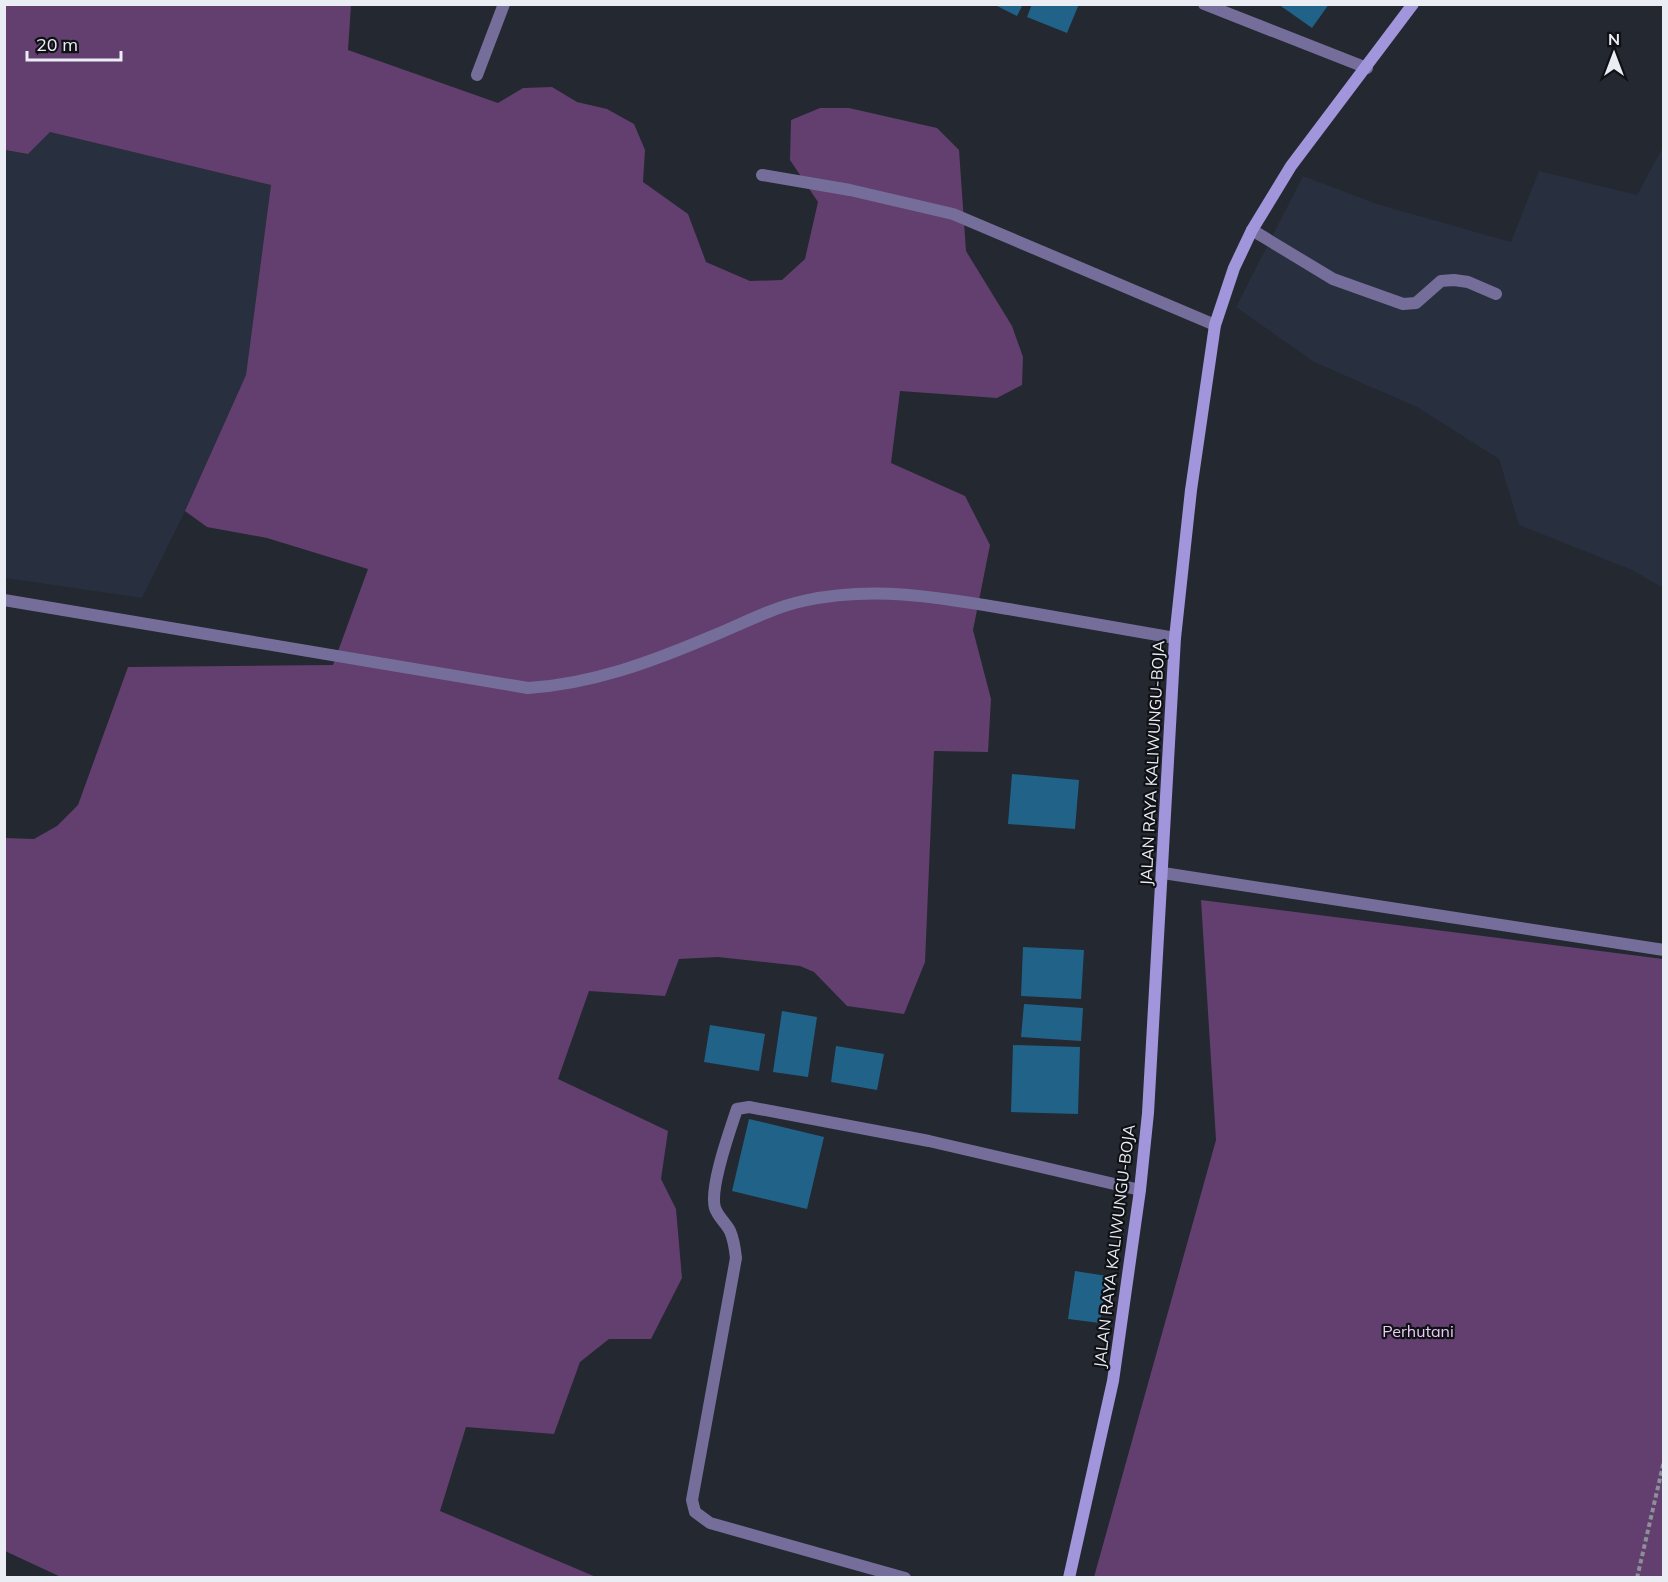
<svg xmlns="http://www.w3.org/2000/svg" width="1668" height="1582" font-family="Mulish,sans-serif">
	<rect width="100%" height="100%" fill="#232831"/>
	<path fill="#282f3e" d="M 50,132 L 271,185 L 246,375 L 185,511 L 142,598 L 5,578 L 4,150 L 28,154 Z
		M 1663,147 L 1663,588 L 1632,570 L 1519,525 L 1499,459 L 1417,407 L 1314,362 L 1236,307 L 1303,176 L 1377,204 L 1511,242 L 1539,171 L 1637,195 Z"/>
	<path fill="#623f6e" d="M 5,5 L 351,5 L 348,50 L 498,103 L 523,88 L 552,87 L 577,102 L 607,109 L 634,124 L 645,150 L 643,182 L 688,214 L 706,262 L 750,281 L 782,280 L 805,259 L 818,202 L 790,160 L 791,120 L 820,108 L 849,108 L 937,128 L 959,150 L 966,251 L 1012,326 L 1023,357 L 1022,385 L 997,398 L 900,391 L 891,463 L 965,496 L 990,545 L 973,630 L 991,699 L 988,752 L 934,751 L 925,962 L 904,1014 L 847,1006 L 814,972 L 800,966 L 718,957 L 679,959 L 665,996 L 589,991 L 558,1079 L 668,1131 L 661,1179 L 676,1209 L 682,1278 L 651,1339 L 609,1339 L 580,1362 L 554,1434 L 466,1427 L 440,1511 L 596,1577 L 63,1578 L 5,1551 L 5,838 L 34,839 L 57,826 L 78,805 L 128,667 L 333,665 L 368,569 L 267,538 L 207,527 L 185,511 L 246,375 L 271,185 L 50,132 L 28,154 L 5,150 Z
		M 1201,900 L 1663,959 L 1663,1577 L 1094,1577 L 1216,1140 Z"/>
	<path fill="#216289" d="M 993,4 L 1023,4 L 1017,16 Z
		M 1032,4 L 1079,4 L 1067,33 L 1027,17 Z
		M 1278,4 L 1329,4 L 1312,28 Z
		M 1012,774 L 1079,780 L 1075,829 L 1008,824 Z
		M 1023,947 L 1084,950 L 1081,999 L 1021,996 Z
		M 1024,1004 L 1083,1008 L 1081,1041 L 1021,1037 Z
		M 782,1011 L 817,1017 L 808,1077 L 773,1072 Z
		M 710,1025 L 765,1034 L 759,1071 L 704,1062 Z
		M 1013,1045 L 1080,1047 L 1078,1114 L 1011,1112 Z
		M 836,1046 L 884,1054 L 877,1090 L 831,1082 Z
		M 749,1119 L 824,1137 L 807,1209 L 732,1191 Z
		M 1075,1271 L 1107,1276 L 1100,1323 L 1068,1319 Z"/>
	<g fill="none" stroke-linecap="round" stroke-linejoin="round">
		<path stroke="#8c9098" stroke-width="4" stroke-dasharray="4.5 3" stroke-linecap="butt" d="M 1637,1578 L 1664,1461"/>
		<path stroke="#756e9a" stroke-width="12" d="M 1252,230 L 1333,279 L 1403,304 L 1416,303 L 1441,281 L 1454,280 L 1468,282 L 1496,294"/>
		<path stroke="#756e9a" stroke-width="12" d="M 1204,4 L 1367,68
			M 477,75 L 504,4
			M 762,175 L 850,190 L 953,214 L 1215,325
			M 4,600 L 528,688 C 592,684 651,662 710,637 C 740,625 771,608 803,601 C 876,585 942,598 1014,610 C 1068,619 1122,629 1175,638
			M 905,1578 L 710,1523 L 695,1512 L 692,1500 L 736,1258 C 735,1249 734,1240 730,1231 C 726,1223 718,1217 715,1208 C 709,1188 730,1130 737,1109 L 749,1107 L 929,1141 L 1140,1190"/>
		<path stroke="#756e9a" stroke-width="12" d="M 1163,873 L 1664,950"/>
		<path stroke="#a195db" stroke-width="12" d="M 1069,1578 L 1113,1381 L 1140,1190 L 1148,1113 L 1175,638 L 1191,490 L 1215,325 L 1234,268 L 1252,230 L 1291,166 L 1413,4"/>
	</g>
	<g text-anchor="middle" stroke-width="4.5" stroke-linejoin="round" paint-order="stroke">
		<g font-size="16" fill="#eaedf4" stroke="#0f1115">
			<text transform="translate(1152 763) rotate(-87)" y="6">JALAN RAYA KALIWUNGU-BOJA</text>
			<text transform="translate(1114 1246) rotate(-83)" y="6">JALAN RAYA KALIWUNGU-BOJA</text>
		</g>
		<g font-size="16" fill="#ebc9f7" stroke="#0f1115">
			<text x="1418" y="1337">Perhutani</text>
		</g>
	</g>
	<rect width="1668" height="1582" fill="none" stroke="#eaedf4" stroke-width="12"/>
	<g transform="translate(1614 54)" stroke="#0f1115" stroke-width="4.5" paint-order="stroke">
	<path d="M0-4.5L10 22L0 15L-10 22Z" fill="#eaedf4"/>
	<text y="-9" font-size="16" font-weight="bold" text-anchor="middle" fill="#eaedf4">N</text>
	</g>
	<path d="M27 51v9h94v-9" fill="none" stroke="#eaedf4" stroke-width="3"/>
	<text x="36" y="51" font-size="18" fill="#eaedf4" stroke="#0f1115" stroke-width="4.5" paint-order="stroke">20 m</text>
</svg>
